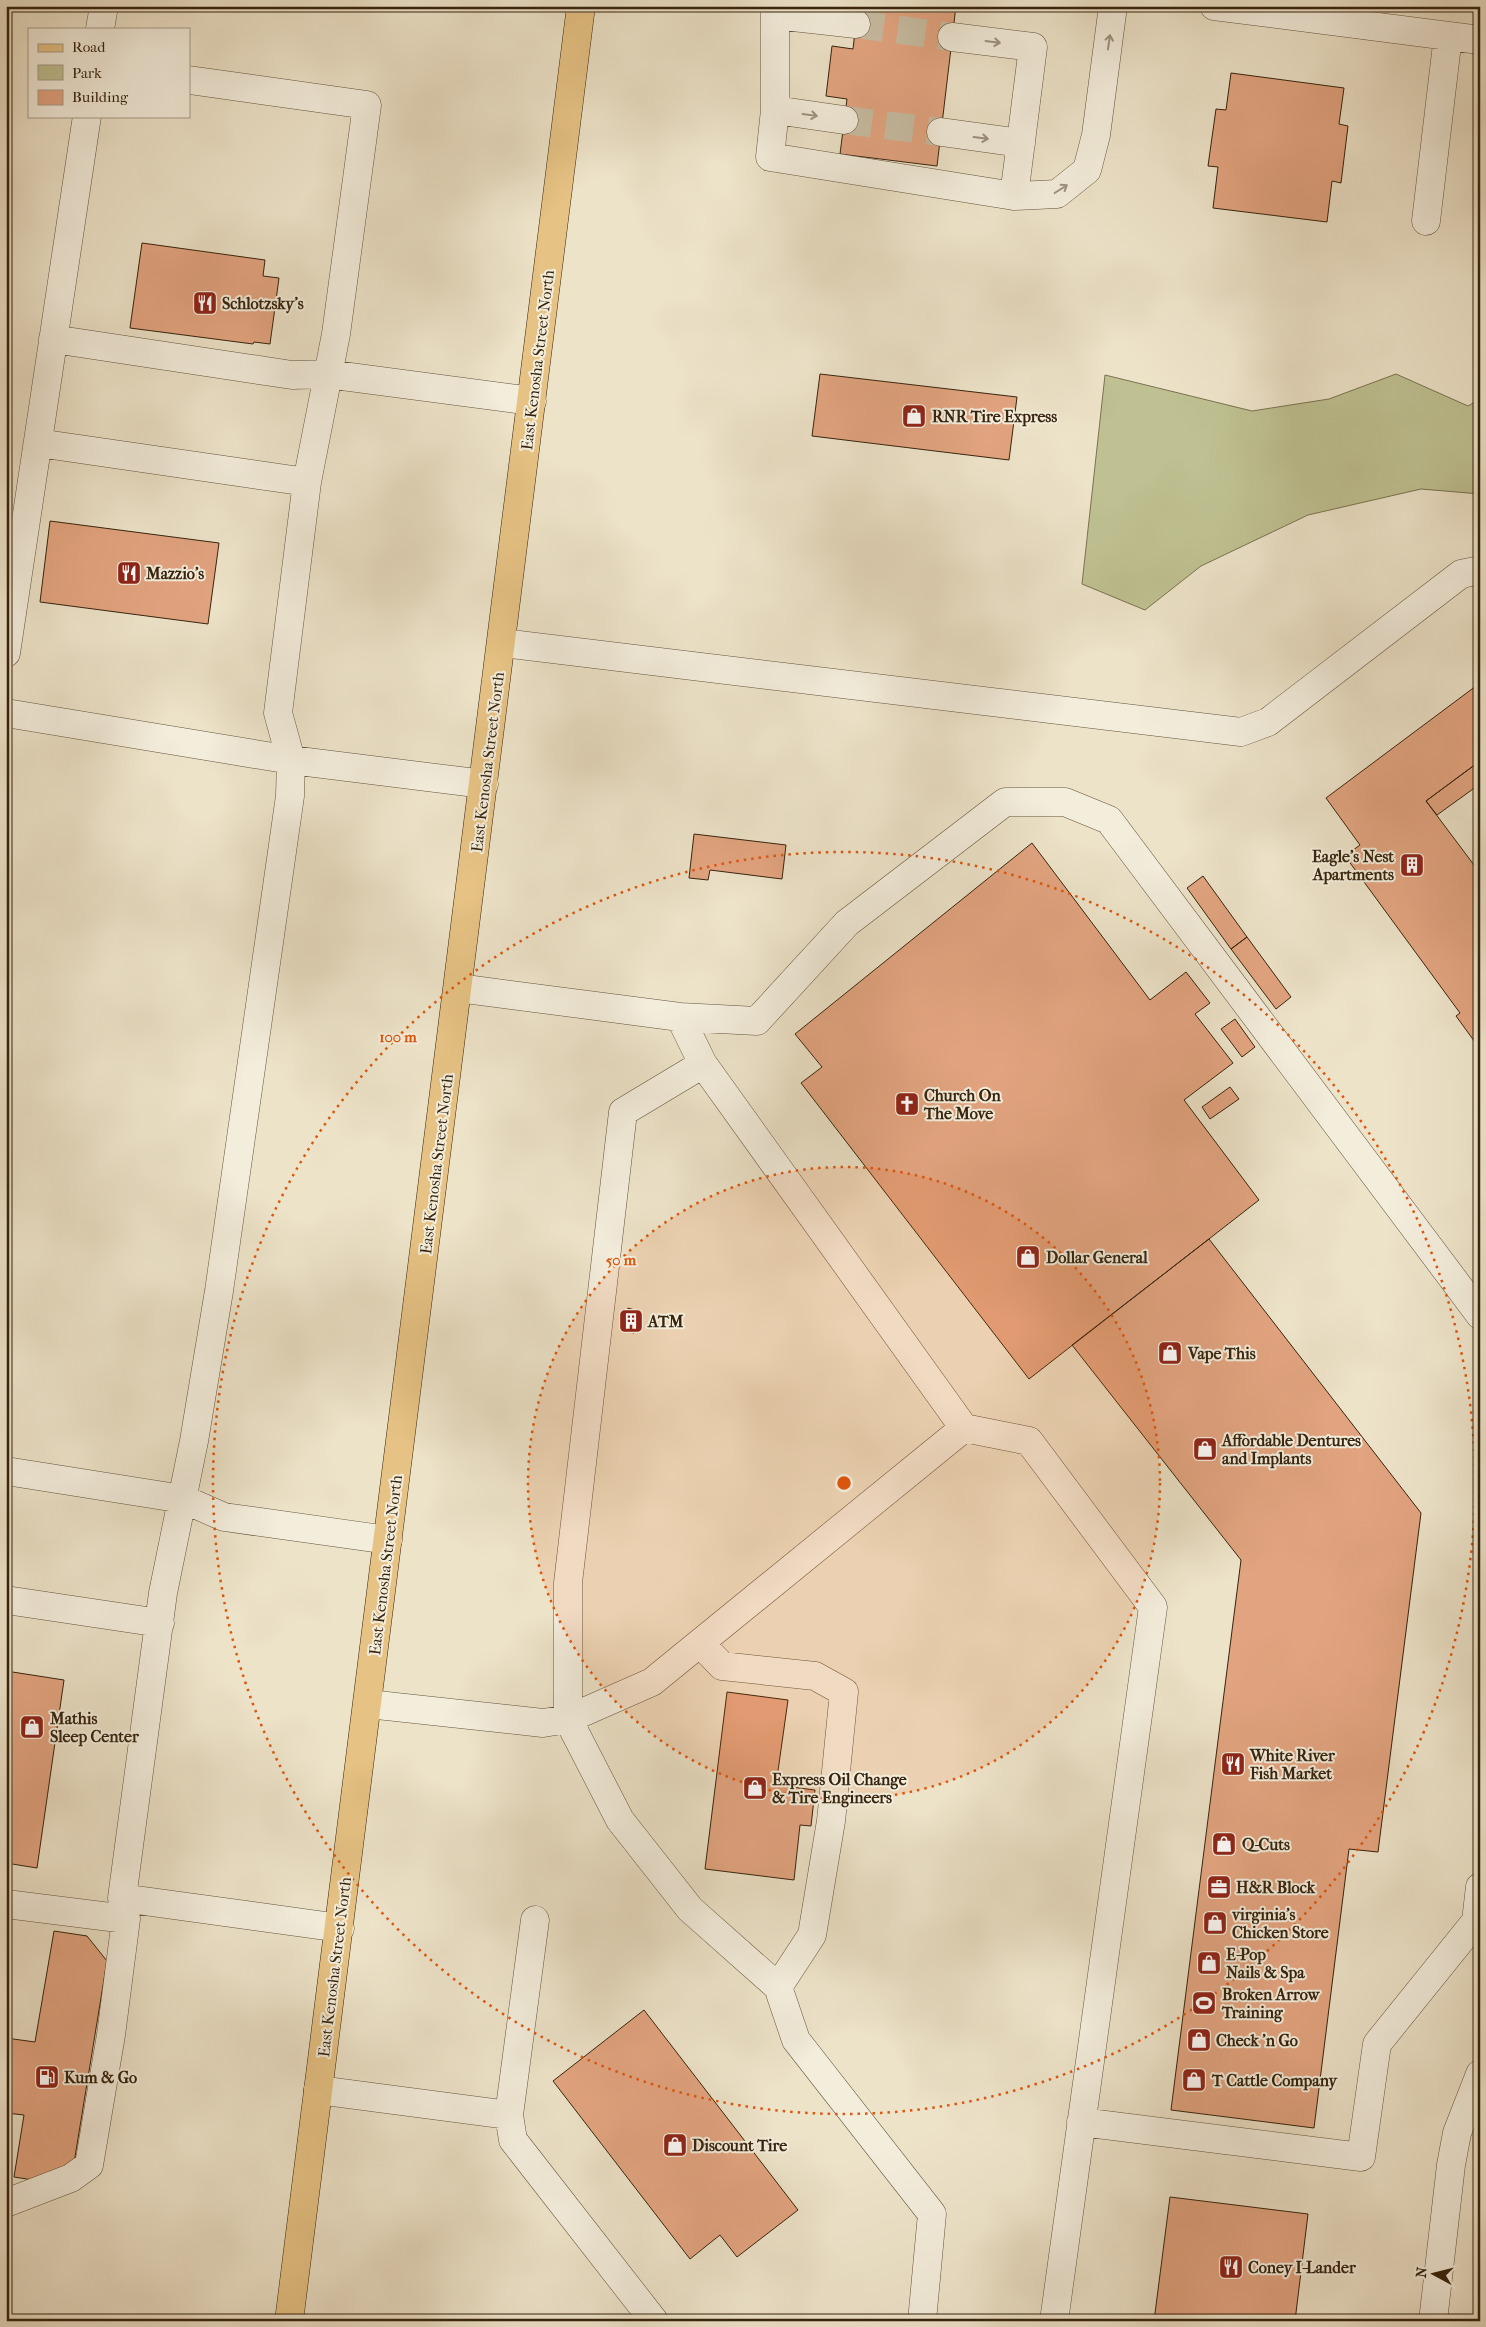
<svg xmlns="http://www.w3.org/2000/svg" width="1486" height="2327" font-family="'IM FELL French Canon',serif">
	<rect width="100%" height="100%" fill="#ede3c9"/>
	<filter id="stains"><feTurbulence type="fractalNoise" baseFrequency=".004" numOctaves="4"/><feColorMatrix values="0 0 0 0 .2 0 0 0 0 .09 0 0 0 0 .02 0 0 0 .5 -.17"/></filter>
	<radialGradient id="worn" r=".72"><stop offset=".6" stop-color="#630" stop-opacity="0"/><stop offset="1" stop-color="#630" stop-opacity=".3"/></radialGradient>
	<path fill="#bfc192" stroke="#7a7250" d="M 1396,374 L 1468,406 L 1480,399 L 1480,494 L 1421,489 L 1308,515 L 1201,566 L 1145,610 L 1082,584 L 1105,375 L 1252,411 L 1329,399 Z"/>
	<path fill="#e2a480" stroke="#36230d" d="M 858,6 L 956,6 L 937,166 L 840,154 L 847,99 L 826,96 L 832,46 L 853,49 Z
		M 973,6 L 1017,6 L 1016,11 Z
		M 1231,73 L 1344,88 L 1339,124 L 1348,126 L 1341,183 L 1332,181 L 1327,222 L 1213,208 L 1218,167 L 1208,166 L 1216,109 L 1226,110 Z
		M 142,243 L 265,260 L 263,276 L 279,278 L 270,344 L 254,342 L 253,344 L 130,328 Z
		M 820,374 L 1017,397 L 1009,460 L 812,436 Z
		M 50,521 L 219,543 L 208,624 L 40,602 Z
		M 1480,683 L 1480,761 L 1426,801 L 1480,873 L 1480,1049 L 1456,1016 L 1460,1013 L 1345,856 L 1360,845 L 1326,798 Z
		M 1480,761 L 1480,784 L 1437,815 L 1426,801 Z
		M 694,834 L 786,845 L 782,879 L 710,870 L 708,880 L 689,878 Z
		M 1032,843 L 1150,1000 L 1186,972 L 1210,1003 L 1195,1014 L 1233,1063 L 1184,1100 L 1259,1200 L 1029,1379 L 801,1083 L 822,1067 L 795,1034 Z
		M 1203,876 L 1247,937 L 1231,949 L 1187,888 Z
		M 1247,937 L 1291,997 L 1276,1009 L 1231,949 Z
		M 1235,1019 L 1255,1047 L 1242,1057 L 1221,1029 Z
		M 1230,1087 L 1239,1099 L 1210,1119 L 1202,1107 Z
		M 1209,1239 L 1421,1513 L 1378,1852 L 1349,1849 L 1314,2128 L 1171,2110 L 1241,1560 L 1072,1345 Z
		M 628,1308 L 638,1311 L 634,1333 L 625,1331 Z
		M 6,1671 L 64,1680 L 37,1868 L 6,1863 Z
		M 727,1692 L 788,1700 L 776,1785 L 815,1790 L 811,1826 L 800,1825 L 794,1880 L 705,1869 Z
		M 54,1931 L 87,1936 L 107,1961 L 74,2163 L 46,2182 L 14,2177 L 24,2115 L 6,2113 L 6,2038 L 35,2042 Z
		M 644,2010 L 798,2210 L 737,2257 L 720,2235 L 690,2259 L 553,2081 Z
		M 1170,2197 L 1308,2214 L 1295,2321 L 1154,2321 Z"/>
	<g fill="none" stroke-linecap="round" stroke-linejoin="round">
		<path stroke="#c8bda3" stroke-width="28" stroke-dasharray="28 14" stroke-linecap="butt" d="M 856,24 L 952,37
			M 844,120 L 941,132"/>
		<defs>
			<path id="minor" d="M 775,6 L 775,110 L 770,157 L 1014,196 L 1057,194 L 1087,170 L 1096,135 L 1113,6
				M 1214,6 L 1480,40
				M 775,15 L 856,24
				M 100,29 L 104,6
				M 952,37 L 1033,47 L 1014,196
				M 775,110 L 844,120
				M 941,132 L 1021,143
				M 1426,221 L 1448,36
				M 53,339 L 292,375 L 327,374 L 532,401
				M 38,443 L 307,482
				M 502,643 L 1241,732 L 1268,722 L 1461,574 L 1480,570
				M 6,653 L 87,116
				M 6,713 L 291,760 L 484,784
				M 458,988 L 680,1017 L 757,1021 L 847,923 L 1005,802 L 1065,802 L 1109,820 L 1480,1315
				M 680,1017 L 703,1064 L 964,1428 L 1029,1441 L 1153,1607 L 1054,2321
				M 703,1064 L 623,1112 L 568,1583 L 568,1719 L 620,1820 L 690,1909 L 778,1987 L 796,2040 L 932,2214 L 922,2321
				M 6,1471 L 183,1499 L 224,1517 L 388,1540
				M 6,1600 L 160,1623
				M 700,1643 L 722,1666 L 815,1676 L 844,1692 L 831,1821 L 812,1935 L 778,1987
				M 368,1704 L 543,1723 L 568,1719 L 652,1682 L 964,1428
				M 122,1898 L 340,1928
				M 6,1904 L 126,1919
				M 535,1920 L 509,2115 L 513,2140 L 654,2321
				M 318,2090 L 509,2115
				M 1081,2122 L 1361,2157 L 1377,2044 L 1476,1921 L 1480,1887
				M 6,2203 L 71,2178 L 89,2165 L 111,2035 L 126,1919 L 122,1898 L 163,1593 L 194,1441 L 219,1291 L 290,796 L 291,760 L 278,713 L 307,482 L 336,334 L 367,105 L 189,80
				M 1433,2321 L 1451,2165 L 1457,2133 L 1480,2074"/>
			<path id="major" d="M 289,2321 L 581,6"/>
		</defs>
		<use href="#minor" stroke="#64533c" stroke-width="29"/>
		<use href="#major" stroke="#36230d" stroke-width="29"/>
		<use href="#minor" stroke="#f3eddc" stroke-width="28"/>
		<use href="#major" stroke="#e6c284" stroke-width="28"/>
	</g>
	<defs><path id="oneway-shaft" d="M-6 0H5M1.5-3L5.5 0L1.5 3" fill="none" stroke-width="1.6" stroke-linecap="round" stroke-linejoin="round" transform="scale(1.25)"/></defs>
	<g stroke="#9e927f">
		<use href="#oneway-shaft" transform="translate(993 42) rotate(7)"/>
		<use href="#oneway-shaft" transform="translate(1109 42) rotate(-82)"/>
		<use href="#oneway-shaft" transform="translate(810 115) rotate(8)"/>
		<use href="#oneway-shaft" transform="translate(981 138) rotate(7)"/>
		<use href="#oneway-shaft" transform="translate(1061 189) rotate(-32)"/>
	</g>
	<circle cx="844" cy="1483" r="316" fill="#df560c" fill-opacity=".12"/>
	<g fill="none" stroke="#df560c" stroke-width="2.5" stroke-dasharray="2.5 5">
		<circle cx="844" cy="1483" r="316"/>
		<circle cx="844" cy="1483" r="631"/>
	</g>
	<defs>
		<symbol id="restaurant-square" viewBox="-11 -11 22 22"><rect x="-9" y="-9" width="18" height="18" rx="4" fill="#8f2418" stroke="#f3eddc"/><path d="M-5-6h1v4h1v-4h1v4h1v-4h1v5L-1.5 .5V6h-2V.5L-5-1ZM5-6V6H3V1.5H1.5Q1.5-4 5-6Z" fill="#fff"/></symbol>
		<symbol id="shop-square" viewBox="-11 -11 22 22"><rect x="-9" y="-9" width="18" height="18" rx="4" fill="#8f2418" stroke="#f3eddc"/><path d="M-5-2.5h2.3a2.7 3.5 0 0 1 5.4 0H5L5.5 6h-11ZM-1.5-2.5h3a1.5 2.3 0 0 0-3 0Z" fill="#fff"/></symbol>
		<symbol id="building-square" viewBox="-11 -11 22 22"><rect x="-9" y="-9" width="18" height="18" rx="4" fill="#8f2418" stroke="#f3eddc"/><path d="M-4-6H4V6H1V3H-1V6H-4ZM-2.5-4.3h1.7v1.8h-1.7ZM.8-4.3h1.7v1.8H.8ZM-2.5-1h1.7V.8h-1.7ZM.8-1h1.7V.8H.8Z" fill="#fff"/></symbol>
		<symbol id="church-square" viewBox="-11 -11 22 22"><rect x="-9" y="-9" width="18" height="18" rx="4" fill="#8f2418" stroke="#f3eddc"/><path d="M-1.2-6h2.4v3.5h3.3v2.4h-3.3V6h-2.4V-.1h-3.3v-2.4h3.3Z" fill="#fff"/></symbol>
		<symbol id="office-square" viewBox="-11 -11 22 22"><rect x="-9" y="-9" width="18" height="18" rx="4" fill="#8f2418" stroke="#f3eddc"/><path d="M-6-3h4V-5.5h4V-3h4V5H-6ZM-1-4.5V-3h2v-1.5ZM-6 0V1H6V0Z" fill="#fff"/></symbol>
		<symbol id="stadium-square" viewBox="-11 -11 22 22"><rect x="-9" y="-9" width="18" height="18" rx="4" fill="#8f2418" stroke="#f3eddc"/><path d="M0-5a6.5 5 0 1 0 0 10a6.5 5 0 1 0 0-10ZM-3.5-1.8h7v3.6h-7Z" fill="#fff"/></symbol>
		<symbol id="fuel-square" viewBox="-11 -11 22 22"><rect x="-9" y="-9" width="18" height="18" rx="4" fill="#8f2418" stroke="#f3eddc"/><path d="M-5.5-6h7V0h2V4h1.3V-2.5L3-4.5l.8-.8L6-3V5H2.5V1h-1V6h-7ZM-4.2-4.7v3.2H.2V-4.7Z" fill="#fff"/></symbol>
	</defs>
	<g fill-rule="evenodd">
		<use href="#restaurant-square" x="191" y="289" width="28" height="28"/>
		<use href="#shop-square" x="900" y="402" width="28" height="28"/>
		<use href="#restaurant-square" x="115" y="559" width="28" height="28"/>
		<use href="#building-square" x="1398" y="851" width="28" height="28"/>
		<use href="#church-square" x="893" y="1090" width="28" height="28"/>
		<use href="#shop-square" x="1014" y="1243" width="28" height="28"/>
		<use href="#building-square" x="617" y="1307" width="28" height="28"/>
		<use href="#shop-square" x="1156" y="1339" width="28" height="28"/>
		<use href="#shop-square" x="1191" y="1435" width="28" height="28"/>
		<use href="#shop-square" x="18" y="1713" width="28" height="28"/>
		<use href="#restaurant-square" x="1219" y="1750" width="28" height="28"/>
		<use href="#shop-square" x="741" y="1774" width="28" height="28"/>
		<use href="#shop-square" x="1210" y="1830" width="28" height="28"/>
		<use href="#office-square" x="1205" y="1873" width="28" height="28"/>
		<use href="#shop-square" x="1201" y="1909" width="28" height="28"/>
		<use href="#shop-square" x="1195" y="1949" width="28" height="28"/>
		<use href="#stadium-square" x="1190" y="1989" width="28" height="28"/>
		<use href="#shop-square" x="1185" y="2026" width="28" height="28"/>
		<use href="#fuel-square" x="33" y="2063" width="28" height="28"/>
		<use href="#shop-square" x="1180" y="2066" width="28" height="28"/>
		<use href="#shop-square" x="661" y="2131" width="28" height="28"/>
		<use href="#restaurant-square" x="1217" y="2253" width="28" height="28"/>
	</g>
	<g text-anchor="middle" stroke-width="4" stroke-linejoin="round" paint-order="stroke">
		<g font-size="16" font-weight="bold" fill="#36230d" stroke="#f3eddc" text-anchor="start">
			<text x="222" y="309">Schlotzsky's</text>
			<text x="932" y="422">RNR Tire Express</text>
			<text x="146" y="579">Mazzio's</text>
			<text x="1394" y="862" text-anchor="end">Eagle's Nest<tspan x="1394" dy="18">Apartments</tspan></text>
			<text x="924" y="1101">Church On<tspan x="924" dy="18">The Move</tspan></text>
			<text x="1046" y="1263">Dollar General</text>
			<text x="648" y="1327">ATM</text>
			<text x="1188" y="1359">Vape This</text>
			<text x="1222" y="1446">Affordable Dentures<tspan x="1222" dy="18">and Implants</tspan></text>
			<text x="50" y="1724">Mathis<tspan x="50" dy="18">Sleep Center</tspan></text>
			<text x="1250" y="1761">White River<tspan x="1250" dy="18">Fish Market</tspan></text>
			<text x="772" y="1785">Express Oil Change<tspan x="772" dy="18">&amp; Tire Engineers</tspan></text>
			<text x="1242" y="1850">Q-Cuts</text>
			<text x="1236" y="1893">H&amp;R Block</text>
			<text x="1232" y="1920">virginia's<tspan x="1232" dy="18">Chicken Store</tspan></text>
			<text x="1226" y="1960">E-Pop<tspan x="1226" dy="18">Nails &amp; Spa</tspan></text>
			<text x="1222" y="2000">Broken Arrow<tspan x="1222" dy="18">Training</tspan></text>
			<text x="1216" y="2046">Check 'n Go</text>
			<text x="64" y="2083">Kum &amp; Go</text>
			<text x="1212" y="2086">T Cattle Company</text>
			<text x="692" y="2151">Discount Tire</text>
			<text x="1248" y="2273">Coney I-Lander</text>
		</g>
		<g font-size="16" fill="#36230d" stroke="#f3eddc">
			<text transform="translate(537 360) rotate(-83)" y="6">East Kenosha Street North</text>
			<text transform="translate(487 762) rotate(-83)" y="6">East Kenosha Street North</text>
			<text transform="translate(436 1164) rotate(-83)" y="6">East Kenosha Street North</text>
			<text transform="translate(385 1565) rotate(-83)" y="6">East Kenosha Street North</text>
			<text transform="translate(334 1967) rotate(-83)" y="6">East Kenosha Street North</text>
		</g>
	</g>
	<circle cx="844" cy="1483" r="8" fill="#df560c" stroke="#f3eddc" stroke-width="2.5"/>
	<g font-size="15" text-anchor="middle" font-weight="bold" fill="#df560c" stroke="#f3eddc" stroke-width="4" stroke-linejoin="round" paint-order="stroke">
		<text x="398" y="1042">100 m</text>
		<text x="621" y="1265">50 m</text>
	</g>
	<rect width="1486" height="2327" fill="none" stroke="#ede3c9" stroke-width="25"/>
	<rect x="8" y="8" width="1471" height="2312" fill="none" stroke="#36230d" stroke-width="2.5"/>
	<rect x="12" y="12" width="1461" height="2302" fill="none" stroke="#36230d"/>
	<rect x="28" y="28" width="162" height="90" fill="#f3eddc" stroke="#a79c89"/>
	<rect x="38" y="44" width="25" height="8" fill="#e6c284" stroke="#a79c89"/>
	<text x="72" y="52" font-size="15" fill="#36230d">Road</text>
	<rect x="38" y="65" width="25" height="15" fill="#bfc192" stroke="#a79c89"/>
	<text x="72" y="78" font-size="15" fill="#36230d">Park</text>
	<rect x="38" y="90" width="25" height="15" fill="#e2a480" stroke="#a79c89"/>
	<text x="72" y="102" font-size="15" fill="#36230d">Building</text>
	<g transform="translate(1434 2274) rotate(277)" stroke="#f3eddc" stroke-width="4" paint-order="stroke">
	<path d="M0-4L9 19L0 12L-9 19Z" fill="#36230d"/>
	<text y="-8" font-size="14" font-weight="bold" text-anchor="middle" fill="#36230d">N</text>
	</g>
	<rect width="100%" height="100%" filter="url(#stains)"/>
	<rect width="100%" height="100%" fill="url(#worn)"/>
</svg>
